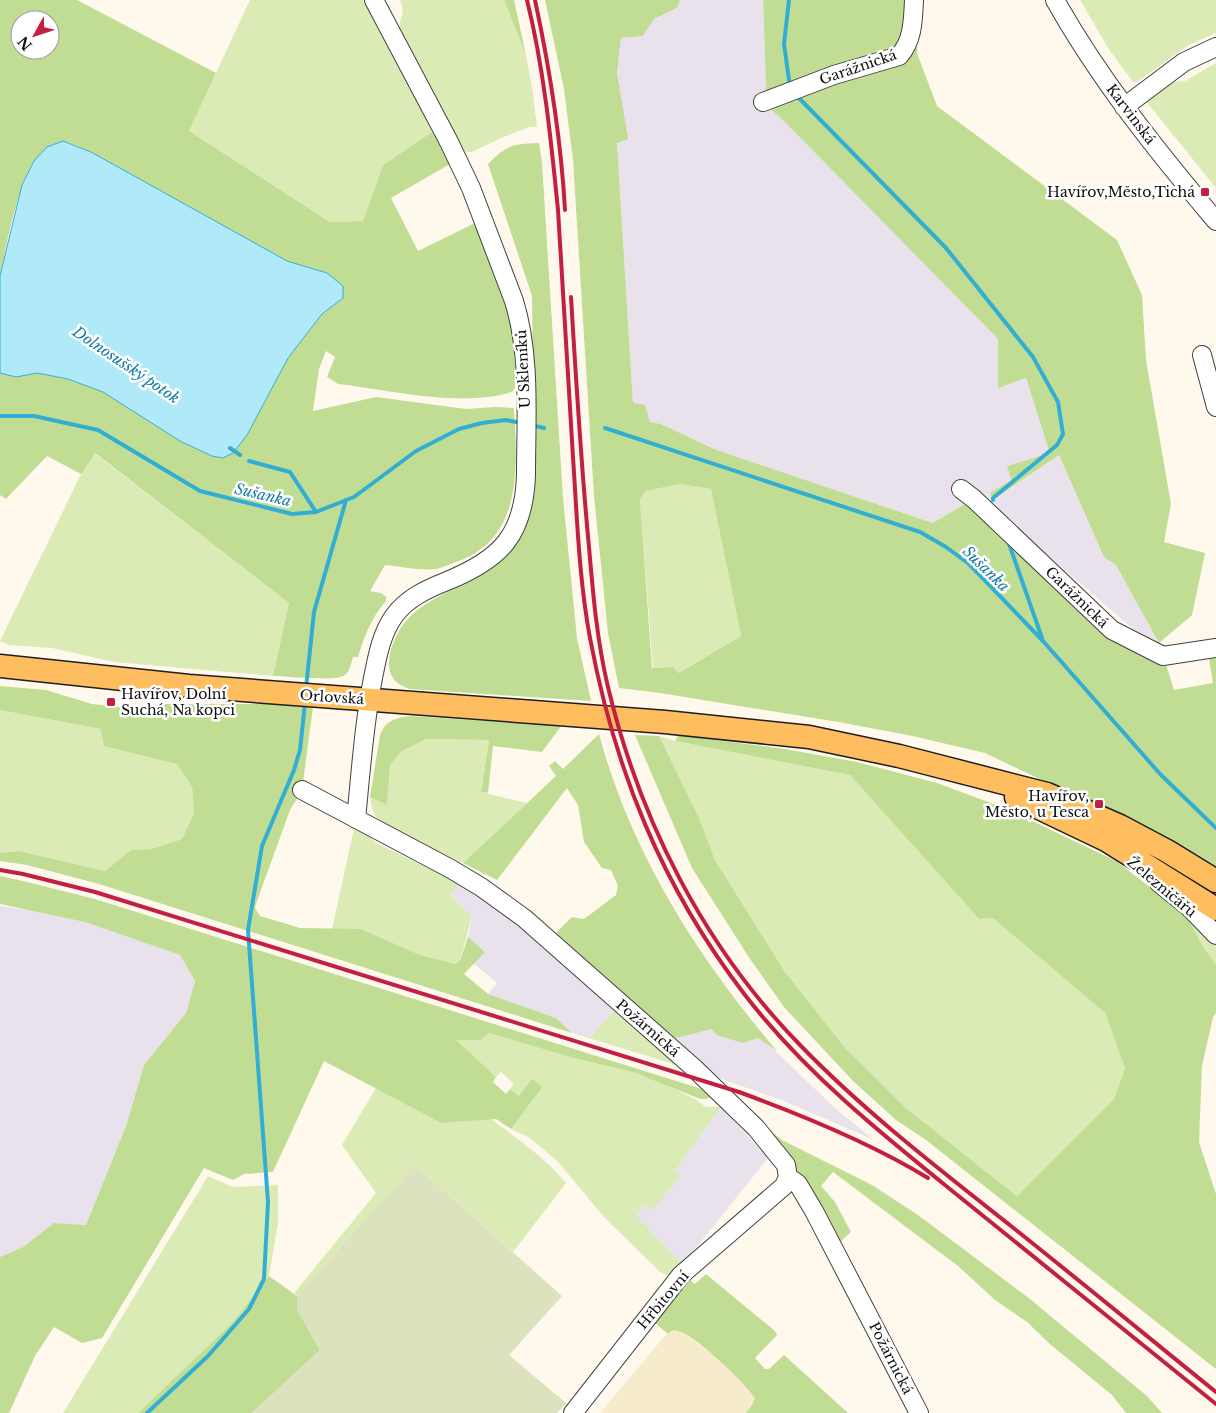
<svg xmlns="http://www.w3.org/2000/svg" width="1216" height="1413" font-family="'Libre Baskerville',serif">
	<rect width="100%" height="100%" fill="#fff9ed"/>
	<path fill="#e9e1ec" d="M 680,0 L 763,0 L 766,87 L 764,101 L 769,100 L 998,339 L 998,387 L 1026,378 L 1051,453 L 1007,466 L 1011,480 L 990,493 L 994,500 L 1059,455 L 1104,557 L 1116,565 L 1159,643 L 1133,629 L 1021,532 L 1001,512 L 988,521 L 965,504 L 934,523 L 714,449 L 661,424 L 650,422 L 633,403 L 617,142 L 626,139 L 617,73 L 621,38 L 643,36 L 654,19 L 677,8 Z
		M 461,884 L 492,903 L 517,922 L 559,958 L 614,1011 L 589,1038 L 572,1033 L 556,1018 L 488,994 L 497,983 L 473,963 L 485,952 L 468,937 L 472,915 L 466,911 L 450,893 Z
		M 0,906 L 41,912 L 85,922 L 180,955 L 195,981 L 186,1013 L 144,1065 L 126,1126 L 86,1225 L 54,1223 L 23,1247 L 0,1257 Z
		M 712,1029 L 757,1037 L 767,1043 L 836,1109 L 874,1140 L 784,1101 L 713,1076 L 669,1036 L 677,1038 Z
		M 721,1107 L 768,1158 L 683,1264 L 635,1216 L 646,1204 L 652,1209 L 680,1176 L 675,1171 Z"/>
	<path fill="#f6eccc" d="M 672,1330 L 678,1330 L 687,1335 L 714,1356 L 748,1388 L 755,1398 L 752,1405 L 746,1413 L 600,1413 L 663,1338 Z"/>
	<path fill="#daebb5" d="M 250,0 L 367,0 L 432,132 L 383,165 L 363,221 L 330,222 L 189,131 Z
		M 400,0 L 504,0 L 526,55 L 533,94 L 537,127 L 529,127 L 501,138 L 472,152 L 466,152 L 461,149 L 400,29 C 398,17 407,15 400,0 Z
		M 1080,0 L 1216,0 L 1216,33 L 1187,46 L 1137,82 L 1133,82 L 1108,48 Z
		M 1216,63 L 1216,188 L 1145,100 L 1164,83 L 1185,81 Z
		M 94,453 L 289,603 L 273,676 L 114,662 L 52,648 L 9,645 L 0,641 L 81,474 Z
		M 680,484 L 711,489 L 741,636 L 679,673 L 673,667 L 653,668 L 640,499 L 646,491 Z
		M 0,710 L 101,729 L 151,757 L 177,764 L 192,787 L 194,813 L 182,839 L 151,849 L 131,850 L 105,871 L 19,851 L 0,853 Z
		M 659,736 L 675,741 L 850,775 L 979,919 L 993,918 L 1105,1013 L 1125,1068 L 1114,1099 L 1017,1196 L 907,1109 L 846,1049 L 785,972 L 715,860 L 699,818 Z
		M 425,739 L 489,740 L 481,792 L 527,803 L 463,863 L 384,826 C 374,817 372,810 370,797 L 387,805 L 390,765 L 402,751 Z
		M 355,824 L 376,843 L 461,884 L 450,894 L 466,911 L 472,915 L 461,959 L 456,964 L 420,955 L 361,929 L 332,929 Z
		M 1185,914 L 1216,943 L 1216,965 L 1204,948 Z
		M 614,1011 L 680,1066 L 589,1038 Z
		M 489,1033 L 570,1057 L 636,1073 L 658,1081 L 695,1099 L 706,1107 L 721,1107 L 675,1171 L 681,1176 L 652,1210 L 645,1205 L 636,1216 L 683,1264 L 670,1275 L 666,1275 L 660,1272 L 603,1216 L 558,1162 L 530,1138 L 511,1129 L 541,1087 L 519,1096 L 510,1089 L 514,1084 L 501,1072 L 496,1077 L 455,1040 L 481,1040 Z
		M 376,1088 L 441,1123 L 491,1119 C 518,1139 545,1158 566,1183 L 513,1252 L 414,1164 L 297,1296 L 294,1293 L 376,1193 L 342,1145 Z
		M 208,1176 L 233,1187 L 278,1185 L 278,1223 L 269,1276 L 233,1322 L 138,1413 L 63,1413 Z"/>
	<path fill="#c1dd94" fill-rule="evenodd" d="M 0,0 L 77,0 L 216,73 L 189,131 L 330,222 L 363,221 L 383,165 L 432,132 L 450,164 L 391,198 L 418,251 L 475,223 L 512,322 L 515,365 L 515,388 L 512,392 C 462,408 390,390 338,384 L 327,377 L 335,357 L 326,351 L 319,369 L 313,411 L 376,397 L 466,409 L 495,407 L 514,408 C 517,466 524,539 456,562 C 449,564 441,569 434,569 C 421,571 398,566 385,565 L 370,591 L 381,593 L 386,597 L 386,601 C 371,618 364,637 358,657 L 353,657 C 351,663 350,671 345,675 C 337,682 286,676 273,676 L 289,603 L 95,453 L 81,474 L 47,456 L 6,499 L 0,495 L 0,373 L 16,377 L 37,373 L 68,379 L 103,392 L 180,441 L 212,456 L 247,435 L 288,358 L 322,314 L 343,298 L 327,273 L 287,261 L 91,152 C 83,149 70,141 62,142 C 21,146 8,243 0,276 ZM 20,20 L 50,20 L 50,50 L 20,50 Z
		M 504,0 L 514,0 L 526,55 Z
		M 545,0 L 680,0 L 677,8 L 654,19 L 643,36 L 621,38 L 617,73 L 628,139 L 617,143 L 633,403 L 645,405 L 650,422 L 661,424 L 714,449 L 933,523 L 965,504 L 988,521 L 1040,568 L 1164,658 L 1174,690 L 1213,683 L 1208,653 L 1216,652 L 1216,866 L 1198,855 L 985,753 L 908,735 L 838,722 L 660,693 L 619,688 L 608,633 L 594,496 L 573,160 L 564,89 ZM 680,484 L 711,489 L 741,636 L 679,673 L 673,667 L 652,668 L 640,499 L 646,491 Z
		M 763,0 L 910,0 L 918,56 L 937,106 L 1117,240 L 1142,295 L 1146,360 L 1171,504 L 1164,542 L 1205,553 L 1192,615 L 1159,643 L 1116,565 L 1104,557 L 1059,455 L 993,500 L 990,493 L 1011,480 L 1007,466 L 1050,453 L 1026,378 L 998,388 L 998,339 L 786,123 L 763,102 L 766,87 Z
		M 539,143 L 542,163 L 563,498 L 577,638 L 591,701 L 409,689 C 397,684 390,679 389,665 C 389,655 391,648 395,639 C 410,604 444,596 474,578 C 483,572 514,542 521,533 C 529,523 531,506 534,494 L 532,296 L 488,164 C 507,145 512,144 539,143 Z
		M 0,686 L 46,690 L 92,704 L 127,708 L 161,704 L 276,704 L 313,707 L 302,790 L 290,810 L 257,901 L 255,908 L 260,916 L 300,928 L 361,929 L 420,955 L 456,964 L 461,959 L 468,937 L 485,952 L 464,974 L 488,994 L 556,1018 L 572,1033 L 99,884 L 27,865 L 0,861 L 0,853 L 19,851 L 105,871 L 131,850 L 151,849 L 182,839 L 194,813 L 192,787 L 177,764 L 104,746 L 101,729 L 0,710 Z
		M 410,716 L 551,725 L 562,725 L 542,752 L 493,746 L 488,793 L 481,792 L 489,740 L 426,739 L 402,751 L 390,765 L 387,805 L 370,797 L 380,735 C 386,720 396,718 410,716 Z
		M 599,734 C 631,853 698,958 777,1051 L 758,1038 L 743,1043 L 717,1035 L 712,1029 L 677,1038 L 669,1036 L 556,933 L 572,917 L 584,919 L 616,895 L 618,886 L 611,870 L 602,868 L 584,842 L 578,805 L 567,788 L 497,880 L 463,863 L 556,776 L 549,766 L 555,761 L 563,769 Z
		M 635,735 L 659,736 L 699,818 L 715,860 L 785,972 L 846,1049 L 907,1109 L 1017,1196 L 1114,1099 L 1125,1068 L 1105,1013 L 993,918 L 979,919 L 850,775 L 675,741 L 678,735 L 785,749 L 857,762 L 937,783 L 1007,809 L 1116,861 L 1185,914 L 1204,948 L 1216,965 L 1216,1013 L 1213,1017 L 1202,1066 L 1199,1142 L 1216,1194 L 1216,1369 L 926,1140 L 896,1120 L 853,1081 L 784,1007 L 750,959 L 692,868 Z
		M 0,876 L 23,881 L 95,899 L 708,1091 L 711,1096 L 707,1099 L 700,1099 L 636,1073 L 570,1057 L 489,1033 L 481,1040 L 456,1040 L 496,1077 L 493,1082 L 506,1094 L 510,1089 L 519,1096 L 532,1079 L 542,1087 L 511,1129 L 496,1119 L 441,1123 L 324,1061 L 273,1172 L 244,1174 L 233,1180 L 204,1168 L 102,1338 L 82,1343 L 54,1327 L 35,1356 L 9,1413 L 0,1413 L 0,1257 L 23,1247 L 54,1223 L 86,1225 L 126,1126 L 144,1065 L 186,1013 L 195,981 L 180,955 L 85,922 L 0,904 Z
		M 761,1123 L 782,1140 L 872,1185 L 918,1215 L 1030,1299 L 1147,1396 L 1162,1413 L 1126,1413 L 1112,1395 L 1051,1345 L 1027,1322 L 995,1300 L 958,1266 L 833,1172 L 821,1186 L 835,1202 L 851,1232 L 840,1242 L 830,1231 L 782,1146 Z
		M 706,1274 L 775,1331 L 777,1335 L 755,1358 L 765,1369 L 769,1369 L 784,1355 L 848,1413 L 746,1413 L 752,1405 L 755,1398 C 746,1384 694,1334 678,1331 C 674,1329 671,1331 668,1334 L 655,1323 L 690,1280 L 695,1284 Z
		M 269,1276 L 297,1296 L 297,1309 L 320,1350 L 252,1413 L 138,1413 L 233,1322 Z"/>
	<path fill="#dce2be" d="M 414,1164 L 562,1296 L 509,1355 L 566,1403 L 557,1413 L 252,1413 L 320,1350 L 297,1309 L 297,1296 Z"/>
	<path fill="#b0eaf9" stroke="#33aed3" d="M 63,141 L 91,152 L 287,261 L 327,273 L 343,286 L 343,298 L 322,314 L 288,358 L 247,435 L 233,453 L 223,458 L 212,456 L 180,441 L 103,392 L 68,379 L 37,373 L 16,377 L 0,373 L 0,276 L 22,185 L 34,161 L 47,147 Z"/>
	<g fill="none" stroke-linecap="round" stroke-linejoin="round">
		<path stroke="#33aed3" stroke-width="4" d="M 789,0 L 784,44 L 790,87
			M 795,94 L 946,248 L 1033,357 L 1058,402 L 1063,434 L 1057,445 L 993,498 L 993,500
			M 0,416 L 34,416 L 98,430 L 200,491 L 292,514 L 316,512 L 354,497 L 416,451 L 459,429 L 482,423 L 506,420 L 521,423
			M 531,425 L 544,428
			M 605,428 L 920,532 L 946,547 L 969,564 L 1043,641 L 1161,775 L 1216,828
			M 230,448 L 240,455
			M 249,461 L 290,472 L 316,512
			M 1008,541 L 1042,638
			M 306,688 L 314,612 L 346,500
			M 147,1413 L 208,1356 L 249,1309 L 264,1279 L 268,1202 L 248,930 L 262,846 L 294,770 L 300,750 L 305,703"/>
		<defs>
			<path id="minor" d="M 1055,0 C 1100,80 1157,151 1216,221
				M 763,102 L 834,75 L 899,56 C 913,41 913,20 914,0
				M 1124,107 L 1184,62 L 1216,47
				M 1202,355 L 1216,407
				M 961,489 L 974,499 L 1112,630 L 1163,656 L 1216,648
				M 302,790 L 451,869 L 481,887 L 524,918 L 694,1068 L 756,1128 L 786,1165 L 788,1177 L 784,1186 L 681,1275 L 573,1413
				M 356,819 C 361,771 364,721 374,673 C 378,653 382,633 394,616 C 407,598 427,589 447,581 C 501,559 524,535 526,475 C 526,418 531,356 514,301 L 471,188 L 449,142 L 374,0
				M 1159,883 L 1189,907 L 1216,935
				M 787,1180 L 794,1181 L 798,1184 L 814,1211 L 919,1413"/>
			<path id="major" d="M 0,666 L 189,686 L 665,722 L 809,737 L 899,756 L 1047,794 L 1120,826 L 1167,851 L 1216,881
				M 1016,797 L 1106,840 L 1216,909"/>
		</defs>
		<use href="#minor" stroke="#404040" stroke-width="20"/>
		<use href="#major" stroke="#1e1e1e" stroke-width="25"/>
		<use href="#minor" stroke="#fff" stroke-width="18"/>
		<use href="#major" stroke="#febd5e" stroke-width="22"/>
		<path stroke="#c31f42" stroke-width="4" d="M 527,0 C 544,69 551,140 558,210 C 563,293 568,375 573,457 C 577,517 579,579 590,638 C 615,771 662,887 745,995 C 806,1074 884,1136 961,1198 C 1046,1267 1131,1335 1216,1404
			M 535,0 C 550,70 561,139 565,210
			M 571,297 C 576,380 581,464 589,547 C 593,594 597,641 608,687 C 640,821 704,947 801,1046 C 865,1112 939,1169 1011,1226 C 1080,1281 1148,1337 1216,1392
			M 0,870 L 23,874 L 95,892 L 739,1092 C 802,1115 871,1143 928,1178"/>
	</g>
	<g fill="#c31f42" stroke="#fff" stroke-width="2">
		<rect x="1200" y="187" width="10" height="10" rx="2.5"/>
		<rect x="106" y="697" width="10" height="10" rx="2.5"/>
		<rect x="1094" y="799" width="10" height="10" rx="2.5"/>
	</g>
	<g text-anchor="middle" stroke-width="5" stroke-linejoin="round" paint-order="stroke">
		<g font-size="14" fill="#0d0d0d" stroke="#fff">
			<text transform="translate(858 67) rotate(-19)" y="5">Garážnická</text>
			<text transform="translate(1131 114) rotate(53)" y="5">Karvinská</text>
			<text transform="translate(523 369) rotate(-93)" y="5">U Skleníků</text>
			<text transform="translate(1077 597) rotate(44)" y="5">Garážnická</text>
			<text transform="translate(332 697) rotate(4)" y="5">Orlovská</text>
			<text transform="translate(1162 887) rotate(40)" y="5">Železničářů</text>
			<text transform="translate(648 1028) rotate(41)" y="5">Požárnická</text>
			<text transform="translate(663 1300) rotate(-50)" y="5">Hřbitovní</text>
			<text transform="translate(891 1358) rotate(63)" y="5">Požárnická</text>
		</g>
		<g font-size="14" fill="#0d0d0d" stroke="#fff" text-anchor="end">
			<text x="1195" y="197">Havířov,Město,Tichá</text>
			<text x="121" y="699" text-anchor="start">Havířov, Dolní<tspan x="121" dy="16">Suchá, Na kopci</tspan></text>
			<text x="1089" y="801">Havířov,<tspan x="1089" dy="16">Město, u Tesca</tspan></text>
		</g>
		<g font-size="15" font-style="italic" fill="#117da4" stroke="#fff">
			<text transform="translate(126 365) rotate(34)" y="5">Dolnosušský potok</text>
			<text transform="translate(263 495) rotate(13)" y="5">Sušanka</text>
			<text transform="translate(986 569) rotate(44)" y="5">Sušanka</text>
		</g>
	</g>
	<g transform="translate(35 35) rotate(230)"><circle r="24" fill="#ffffff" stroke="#9e9e9e"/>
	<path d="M0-4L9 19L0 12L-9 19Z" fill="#c31f42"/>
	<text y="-8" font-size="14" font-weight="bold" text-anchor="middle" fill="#0d0d0d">N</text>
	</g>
</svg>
